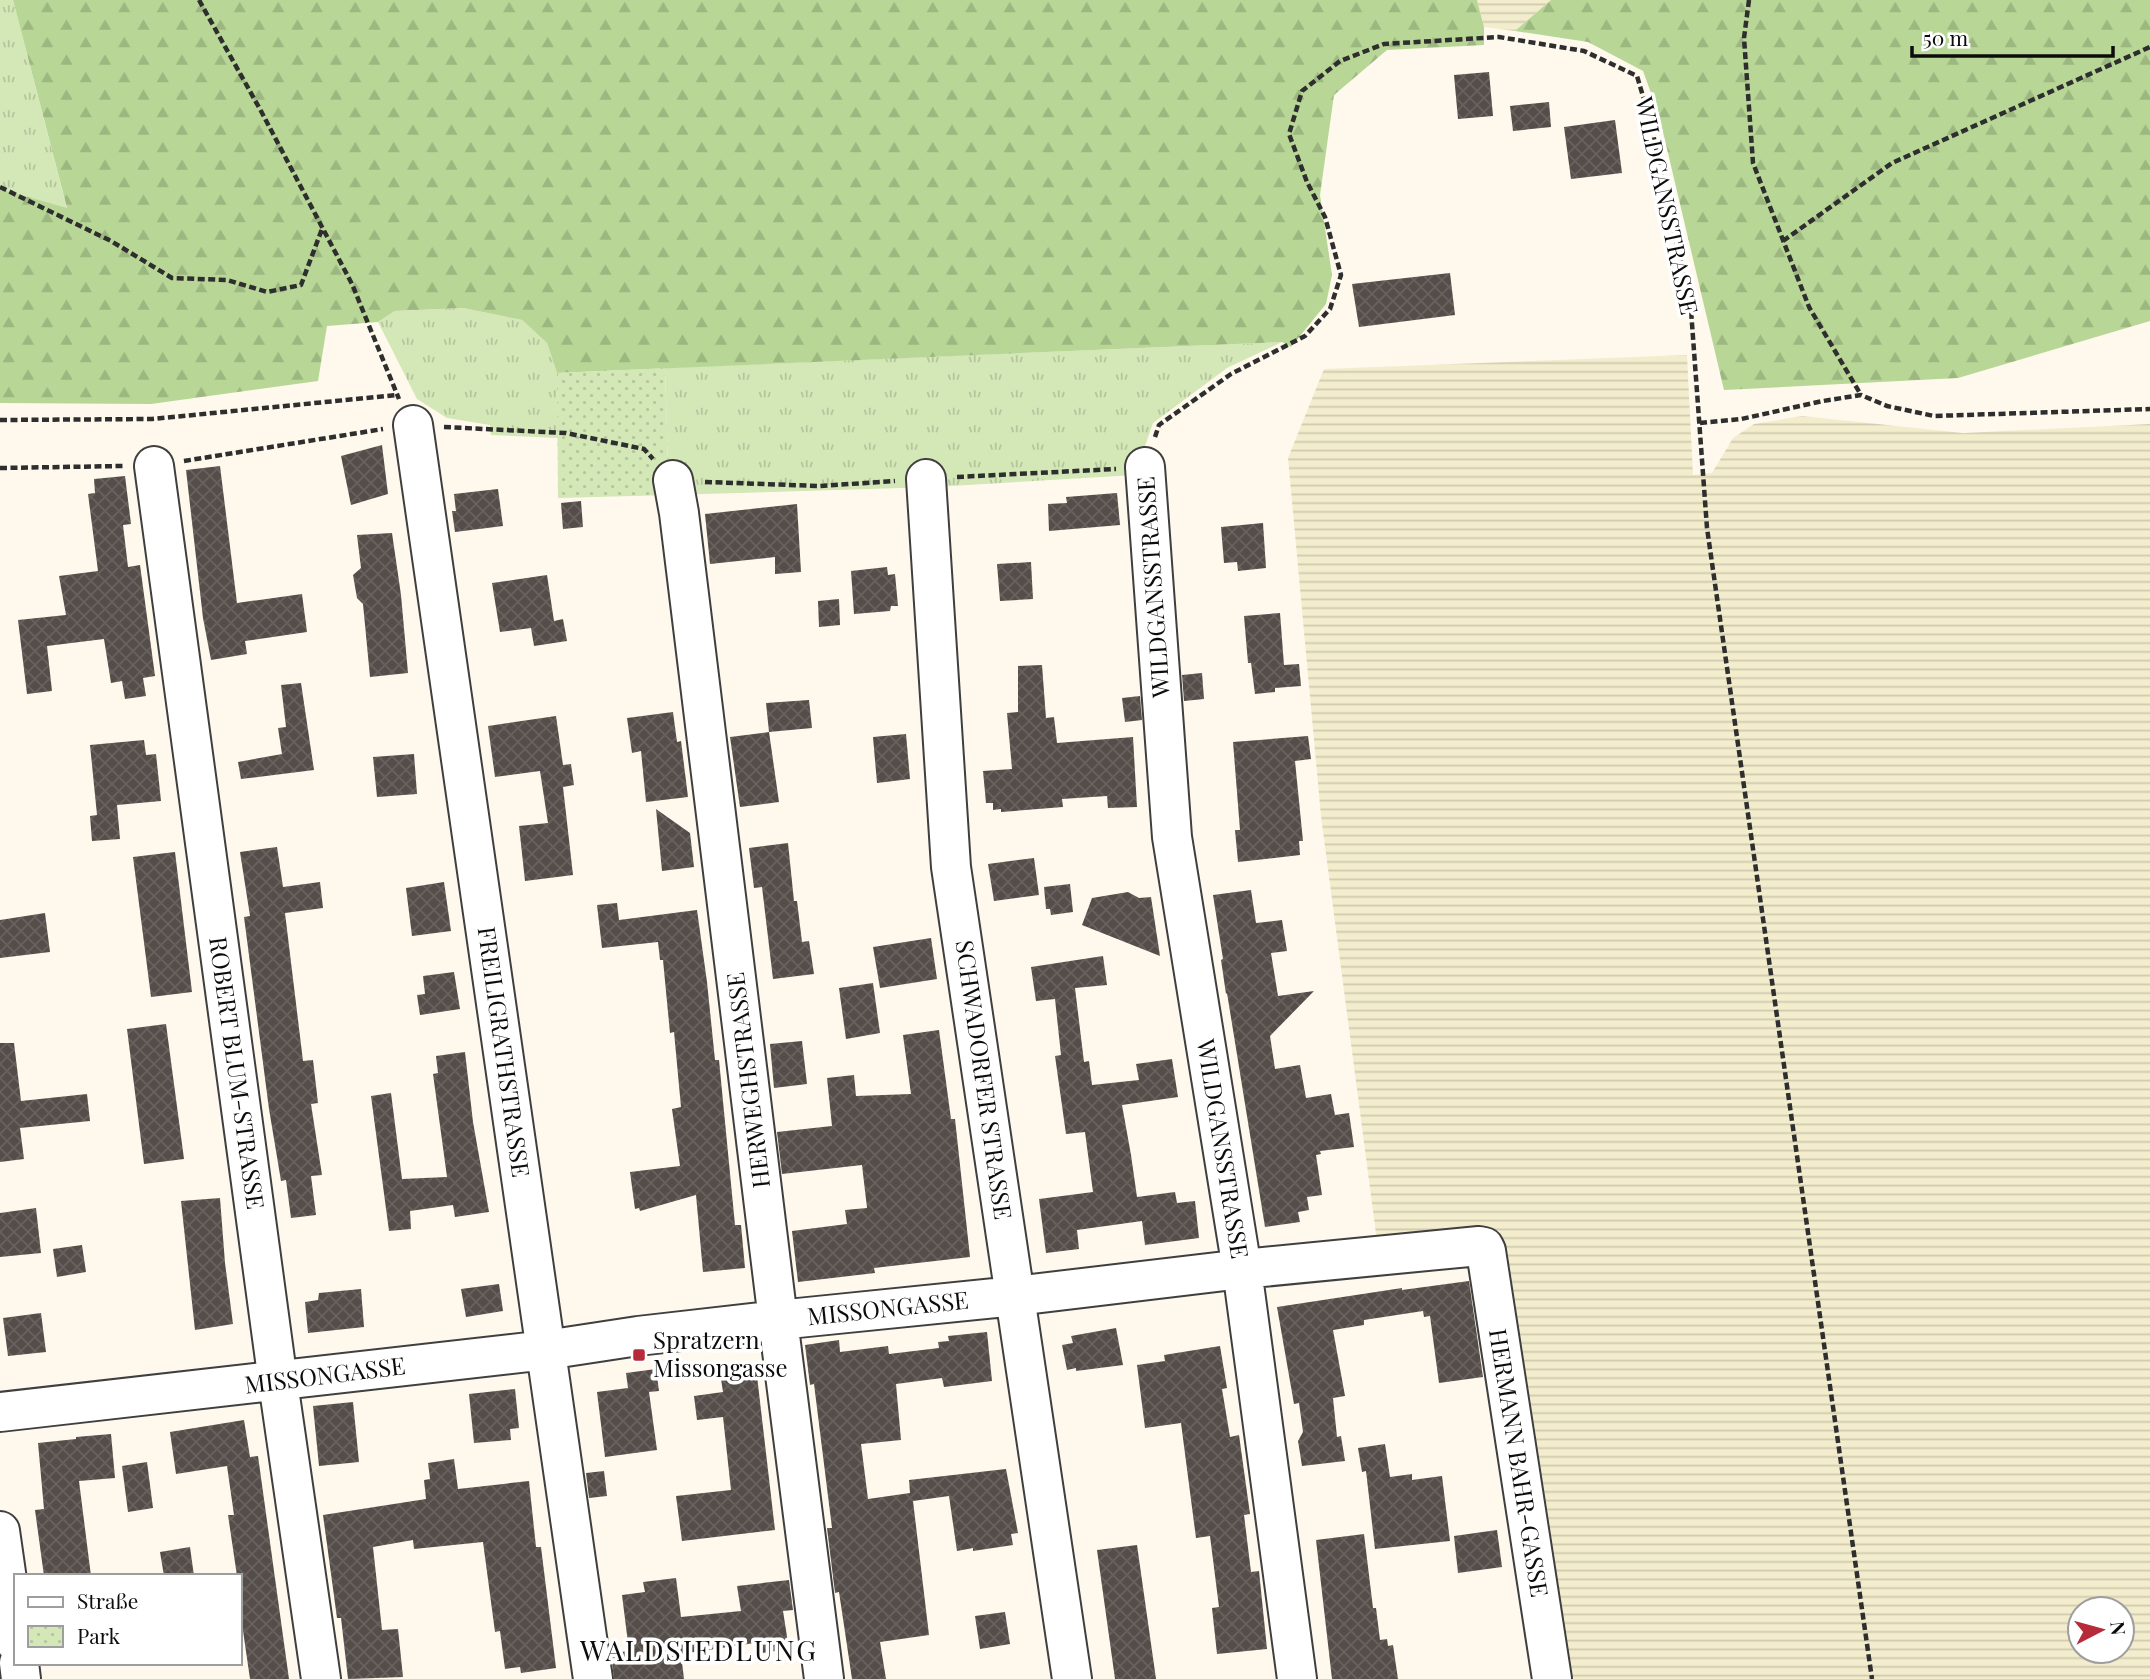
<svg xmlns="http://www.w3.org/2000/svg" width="2150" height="1679" font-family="'Playfair Display',serif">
	<defs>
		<pattern id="farmland-rules" width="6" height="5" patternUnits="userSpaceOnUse" patternTransform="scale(1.75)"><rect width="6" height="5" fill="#f3edcd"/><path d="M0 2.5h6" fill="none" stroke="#cfcaaf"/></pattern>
		<pattern id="grass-tufts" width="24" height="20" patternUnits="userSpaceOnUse" patternTransform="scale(1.75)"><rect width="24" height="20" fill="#d3e7b7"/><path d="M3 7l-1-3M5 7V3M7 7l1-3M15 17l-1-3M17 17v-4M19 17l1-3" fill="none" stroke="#b4c59c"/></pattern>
		<pattern id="forest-firs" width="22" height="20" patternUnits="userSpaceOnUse" patternTransform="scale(1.75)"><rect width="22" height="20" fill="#b8d797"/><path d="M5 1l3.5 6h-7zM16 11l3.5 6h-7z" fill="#9db781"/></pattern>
		<pattern id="park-dots" width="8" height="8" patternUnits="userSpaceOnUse" patternTransform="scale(1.75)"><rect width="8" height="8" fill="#d3e7b7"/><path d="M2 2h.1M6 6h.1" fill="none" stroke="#b4c59c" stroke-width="1.8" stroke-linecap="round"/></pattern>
		<pattern id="building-cross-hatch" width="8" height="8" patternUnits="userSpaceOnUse" patternTransform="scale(1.75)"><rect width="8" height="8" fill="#544d49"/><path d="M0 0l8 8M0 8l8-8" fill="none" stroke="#68625f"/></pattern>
	</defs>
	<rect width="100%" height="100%" fill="#fef9ec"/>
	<path fill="url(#farmland-rules)" fill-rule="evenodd" d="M 1477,0 L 1551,0 L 1515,31 L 1484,27 Z
		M 1687,355 L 1693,475 L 1712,473 L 1733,438 L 1754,424 L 1802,416 L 1963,433 L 2150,424 L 2150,1679 L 1563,1679 L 1492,1230 L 1377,1241 L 1321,816 L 1288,458 L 1324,369 ZM 2080,1609 L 2122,1609 L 2122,1651 L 2080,1651 Z"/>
	<path fill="url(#grass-tufts)" d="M 0,0 L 13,0 L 67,209 L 0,189 Z
		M 463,308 L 522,320 L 547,343 L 557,373 L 558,438 L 491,435 L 490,425 L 447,418 L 417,399 L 378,322 L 395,311 Z
		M 1282,342 L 1227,368 L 1153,423 L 1135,475 L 934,487 L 669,495 L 665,368 Z"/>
	<path fill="url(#forest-firs)" d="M 13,0 L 1477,0 L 1484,27 L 1484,45 L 1387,50 L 1334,95 L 1320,195 L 1332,275 L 1326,304 L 1291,347 L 1282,342 L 557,373 L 547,343 L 522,320 L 463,308 L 395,311 L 378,322 L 327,326 L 318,381 L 151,404 L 0,403 L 0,189 L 67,208 Z
		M 1551,0 L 2150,0 L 2150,321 L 1958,378 L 1724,390 L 1659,115 L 1643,71 L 1588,42 L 1515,31 Z"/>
	<path fill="url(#park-dots)" d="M 665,368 L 669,495 L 558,498 L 557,373 Z"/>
	<path fill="url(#building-cross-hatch)" d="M 1489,72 L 1493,116 L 1458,119 L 1454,75 Z
		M 1549,102 L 1551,127 L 1513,131 L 1510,106 Z
		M 1615,120 L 1622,173 L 1571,179 L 1564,127 Z
		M 1450,273 L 1455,315 L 1359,327 L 1352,284 Z
		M 382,445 L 388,494 L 351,505 L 341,456 Z
		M 220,466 L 237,603 L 302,594 L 307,632 L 245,641 L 247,654 L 211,660 L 203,618 L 186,470 Z
		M 125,476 L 131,524 L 123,525 L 128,567 L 140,565 L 155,676 L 143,678 L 146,696 L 125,699 L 122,681 L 111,683 L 104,639 L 47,646 L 52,691 L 27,694 L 18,620 L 66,615 L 59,576 L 98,571 L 88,494 L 95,493 L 94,479 Z
		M 498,489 L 503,526 L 455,532 L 452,511 L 456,511 L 454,494 Z
		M 1117,493 L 1120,525 L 1049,531 L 1048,504 L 1067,503 L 1066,497 Z
		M 581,501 L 583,527 L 563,529 L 561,503 Z
		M 797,504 L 801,572 L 775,574 L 775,557 L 710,564 L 705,514 Z
		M 1263,523 L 1266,568 L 1238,571 L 1237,562 L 1224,563 L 1221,527 Z
		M 392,533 L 401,595 L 408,673 L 370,677 L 363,604 L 357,598 L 353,575 L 361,568 L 357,535 Z
		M 1031,562 L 1033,599 L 1000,601 L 997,564 Z
		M 887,567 L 888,575 L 895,574 L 898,606 L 891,606 L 890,611 L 854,614 L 851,571 Z
		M 547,575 L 554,621 L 563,619 L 567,641 L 534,646 L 531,628 L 500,632 L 492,583 Z
		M 839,599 L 840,625 L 819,627 L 818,601 Z
		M 1280,613 L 1284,665 L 1299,664 L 1301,686 L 1275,688 L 1275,692 L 1255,694 L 1251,663 L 1248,663 L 1244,616 Z
		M 1042,665 L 1046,718 L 1054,717 L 1057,743 L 1133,737 L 1137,807 L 1108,808 L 1107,796 L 1062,799 L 1063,807 L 1001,812 L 1001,809 L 993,810 L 993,803 L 986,803 L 983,771 L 1012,769 L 1007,713 L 1018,712 L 1018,666 Z
		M 1202,673 L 1204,699 L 1184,701 L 1182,675 Z
		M 301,683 L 314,770 L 241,779 L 238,762 L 282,754 L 278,728 L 286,727 L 281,685 Z
		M 1140,696 L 1142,720 L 1125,722 L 1122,698 Z
		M 809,700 L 812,728 L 769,732 L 766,703 Z
		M 673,712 L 677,742 L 681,741 L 688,797 L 646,802 L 641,751 L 632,753 L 627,718 Z
		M 556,716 L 563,765 L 571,764 L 574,785 L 563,787 L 573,875 L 525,881 L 519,826 L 548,823 L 540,771 L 495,777 L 488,726 Z
		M 769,732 L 779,802 L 740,807 L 730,737 Z
		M 906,734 L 910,779 L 877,783 L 873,737 Z
		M 1308,736 L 1311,759 L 1295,761 L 1303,841 L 1299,841 L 1300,855 L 1238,862 L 1235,830 L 1240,830 L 1233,742 Z
		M 144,740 L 146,755 L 156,754 L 161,801 L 117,805 L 120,839 L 92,841 L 90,816 L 97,815 L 90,745 Z
		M 414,754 L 417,794 L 377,797 L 373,757 Z
		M 656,809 L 690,833 L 694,867 L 662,871 Z
		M 788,843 L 794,901 L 797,901 L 802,942 L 809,941 L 814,974 L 773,979 L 762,887 L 754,888 L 749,848 Z
		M 277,847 L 283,887 L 320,882 L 323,908 L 285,913 L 303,1061 L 313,1060 L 318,1103 L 311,1104 L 322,1175 L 311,1176 L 316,1215 L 291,1218 L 286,1180 L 281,1181 L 269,1109 L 244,917 L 250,916 L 240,852 Z
		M 175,852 L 192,992 L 151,997 L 133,857 Z
		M 1034,858 L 1039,895 L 994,901 L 988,864 Z
		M 444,882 L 451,931 L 412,936 L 406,888 Z
		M 1070,884 L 1073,912 L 1051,915 L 1050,909 L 1046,909 L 1044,887 Z
		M 1251,890 L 1256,923 L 1282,920 L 1287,951 L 1271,953 L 1278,996 L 1314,991 L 1270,1036 L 1275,1069 L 1300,1065 L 1306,1098 L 1331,1094 L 1335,1115 L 1349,1113 L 1354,1147 L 1320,1151 L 1321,1154 L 1316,1155 L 1322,1195 L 1307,1197 L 1309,1210 L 1298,1212 L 1300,1222 L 1265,1227 L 1227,993 L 1226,994 L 1221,960 L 1223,959 L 1213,895 Z
		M 1128,892 L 1139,898 L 1151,897 L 1160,956 L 1082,925 L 1092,898 Z
		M 617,903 L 619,920 L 697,910 L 707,982 L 715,1060 L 719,1060 L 735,1225 L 741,1225 L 745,1268 L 703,1272 L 696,1195 L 640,1211 L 639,1208 L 635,1209 L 630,1172 L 680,1166 L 672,1109 L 681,1107 L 674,1032 L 670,1033 L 663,960 L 660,960 L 658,942 L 602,948 L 597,905 Z
		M 45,913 L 50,952 L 0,958 L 0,920 Z
		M 931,938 L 937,979 L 880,988 L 873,947 Z
		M 1103,956 L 1107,985 L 1075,988 L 1084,1062 L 1089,1061 L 1092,1085 L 1139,1080 L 1136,1064 L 1172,1059 L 1178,1097 L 1122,1105 L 1131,1155 L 1137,1197 L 1175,1192 L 1177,1203 L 1195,1201 L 1199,1238 L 1145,1245 L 1142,1221 L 1077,1230 L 1079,1249 L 1046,1253 L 1039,1199 L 1093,1192 L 1085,1132 L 1066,1134 L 1055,1056 L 1061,1055 L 1055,999 L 1036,1001 L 1031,967 Z
		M 454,972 L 460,1009 L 420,1015 L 417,995 L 425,994 L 423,976 Z
		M 873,983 L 880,1033 L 846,1039 L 839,988 Z
		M 166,1024 L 184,1159 L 144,1164 L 127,1029 Z
		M 939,1030 L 951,1119 L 955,1119 L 970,1257 L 874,1268 L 875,1273 L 798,1282 L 792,1231 L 847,1224 L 845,1210 L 867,1208 L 862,1165 L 782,1174 L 777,1132 L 832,1126 L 827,1078 L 854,1075 L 856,1096 L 911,1094 L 903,1035 Z
		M 802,1041 L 807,1084 L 774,1088 L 770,1044 Z
		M 0,1043 L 14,1043 L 21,1101 L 87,1094 L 90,1121 L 20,1128 L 24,1159 L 0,1162 Z
		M 465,1052 L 473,1122 L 489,1212 L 455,1217 L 453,1205 L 410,1211 L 411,1229 L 389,1231 L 371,1096 L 391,1093 L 402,1179 L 447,1177 L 433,1074 L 438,1073 L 436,1056 Z
		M 220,1198 L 225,1263 L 233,1324 L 195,1330 L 181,1201 Z
		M 36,1208 L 41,1253 L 0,1257 L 0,1213 Z
		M 82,1245 L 86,1272 L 57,1277 L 53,1249 Z
		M 1469,1281 L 1483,1377 L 1439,1383 L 1430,1316 L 1424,1317 L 1423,1311 L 1364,1320 L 1364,1325 L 1333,1330 L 1345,1396 L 1333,1398 L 1337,1437 L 1341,1436 L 1345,1461 L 1302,1466 L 1298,1441 L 1303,1432 L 1299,1403 L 1294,1404 L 1277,1307 L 1402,1288 L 1402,1290 Z
		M 499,1284 L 503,1311 L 466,1317 L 461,1289 Z
		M 361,1289 L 364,1327 L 308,1333 L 305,1302 L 318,1300 L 319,1293 Z
		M 41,1313 L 46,1352 L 8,1356 L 3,1318 Z
		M 1116,1328 L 1123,1365 L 1076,1371 L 1076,1368 L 1067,1370 L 1062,1345 L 1073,1343 L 1071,1336 Z
		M 987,1332 L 992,1381 L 944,1387 L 942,1378 L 896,1384 L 901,1440 L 861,1444 L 868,1499 L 910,1493 L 909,1480 L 1006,1469 L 1018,1533 L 1011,1534 L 1013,1545 L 973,1551 L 973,1548 L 957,1551 L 949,1496 L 913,1501 L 929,1635 L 880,1642 L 886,1679 L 852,1679 L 839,1592 L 835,1593 L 827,1528 L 832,1528 L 814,1384 L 810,1385 L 805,1345 L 839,1340 L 840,1352 L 888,1346 L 889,1354 L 939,1348 L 938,1342 L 949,1341 L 948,1336 Z
		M 1220,1346 L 1227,1388 L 1222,1389 L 1230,1437 L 1239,1435 L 1250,1514 L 1244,1515 L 1251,1572 L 1259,1571 L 1267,1649 L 1217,1654 L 1212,1608 L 1219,1607 L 1210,1536 L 1196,1538 L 1181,1423 L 1145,1428 L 1137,1365 L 1165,1361 L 1164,1355 Z
		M 656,1369 L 659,1391 L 649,1392 L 657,1450 L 605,1457 L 597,1392 L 628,1388 L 626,1373 Z
		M 757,1376 L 775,1530 L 682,1541 L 676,1496 L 731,1490 L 723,1417 L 697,1420 L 694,1396 L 723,1392 L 721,1379 Z
		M 515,1389 L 519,1428 L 510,1429 L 511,1440 L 474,1443 L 469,1394 Z
		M 353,1402 L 359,1462 L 319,1466 L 313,1406 Z
		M 244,1420 L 250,1457 L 258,1456 L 289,1679 L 250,1679 L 240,1610 L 240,1576 L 237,1576 L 228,1515 L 234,1515 L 227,1466 L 176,1474 L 170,1432 Z
		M 111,1434 L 115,1478 L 79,1481 L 91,1576 L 44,1576 L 35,1510 L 44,1509 L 38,1443 L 76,1439 L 76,1437 Z
		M 1385,1444 L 1390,1477 L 1412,1474 L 1412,1480 L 1442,1476 L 1450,1541 L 1375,1549 L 1366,1471 L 1362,1472 L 1358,1448 Z
		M 454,1459 L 458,1489 L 529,1481 L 536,1547 L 541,1547 L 556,1668 L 521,1673 L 520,1667 L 505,1669 L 500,1631 L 495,1632 L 483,1542 L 414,1549 L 413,1540 L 373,1547 L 382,1630 L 398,1629 L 403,1677 L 348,1679 L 341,1618 L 337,1618 L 323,1515 L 426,1499 L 424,1480 L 430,1479 L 428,1463 Z
		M 147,1462 L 153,1508 L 128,1512 L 122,1466 Z
		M 604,1471 L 607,1496 L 589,1498 L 586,1473 Z
		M 1497,1530 L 1502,1567 L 1458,1573 L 1454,1536 Z
		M 1364,1534 L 1373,1608 L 1376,1608 L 1380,1640 L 1387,1639 L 1388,1646 L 1393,1645 L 1398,1679 L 1332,1679 L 1316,1540 Z
		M 1137,1545 L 1156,1679 L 1115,1679 L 1097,1550 Z
		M 190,1547 L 194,1576 L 164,1576 L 160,1552 Z
		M 676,1578 L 681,1617 L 741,1611 L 737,1586 L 789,1580 L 793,1610 L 783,1611 L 789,1649 L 756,1654 L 755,1643 L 681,1654 L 684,1679 L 614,1679 L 611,1653 L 629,1651 L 622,1595 L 645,1592 L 643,1582 Z
		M 1005,1612 L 1010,1644 L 980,1649 L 975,1616 Z"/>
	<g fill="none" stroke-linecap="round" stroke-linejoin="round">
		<defs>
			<path id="minor" d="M 413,425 L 593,1679
				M 154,466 L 278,1382 L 321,1679
				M 1145,467 L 1172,837 L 1242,1269 L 1297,1679
				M 926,479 L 951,867 L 1072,1679
				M 673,480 L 679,513 L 778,1320 L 824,1679
				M 0,1412 L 546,1350 L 638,1336 L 778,1320 L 1015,1296 L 1242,1269 L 1479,1246 L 1484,1247 L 1486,1251 L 1552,1679
				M 0,1531 L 16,1643
				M 19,1663 L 21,1679"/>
		</defs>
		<use href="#minor" stroke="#3f3f3f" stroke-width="42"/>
		<path stroke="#2e2e2e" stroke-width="4.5" stroke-dasharray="7 3.5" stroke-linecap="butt" d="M 199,0 L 261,111 L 352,284 L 399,399
			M 1749,0 L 1744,38 L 1753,163 L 1809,307 L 1861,395
			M 0,187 L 111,241 L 172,278 L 227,280 L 267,292 L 301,285 L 322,229
			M 1783,241 L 1892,163 L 2150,47
			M 0,420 L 152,419 L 397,395
			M 1700,423 L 1741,419 L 1823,401 L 1861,395 L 1887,406 L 1934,416 L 2150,409
			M 444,427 L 566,433 L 644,449 L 653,459
			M 1155,437 L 1159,425 L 1231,374 L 1305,336 L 1330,309 L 1341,275 L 1325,217 L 1307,182 L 1289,134 L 1302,91 L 1340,61 L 1384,44 L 1499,37 L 1584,51 L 1637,76 L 1650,120 L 1691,310 L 1707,528 L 1872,1679
			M 184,461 L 383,429
			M 0,468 L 123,466
			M 957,477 L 1116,469
			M 705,482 L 820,486 L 895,481"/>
		<use href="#minor" stroke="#fff" stroke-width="38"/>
	</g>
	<rect fill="#b62a3a" stroke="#fff" stroke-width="2.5" x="632" y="1348" width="14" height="14" rx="3.5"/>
	<g text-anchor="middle" stroke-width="7" stroke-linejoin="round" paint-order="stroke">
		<g font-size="24" fill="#0c0c0c" stroke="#fff">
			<text transform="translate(1666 206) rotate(78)" y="8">WILDGANSSTRASSE</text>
			<text transform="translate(1154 587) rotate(-94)" y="8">WILDGANSSTRASSE</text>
			<text transform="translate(503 1052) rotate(82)" y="8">FREILIGRATHSTRASSE</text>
			<text transform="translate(236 1073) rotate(82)" y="8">ROBERT BLUM-STRASSE</text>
			<text transform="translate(749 1080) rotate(-97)" y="8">HERWEGHSTRASSE</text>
			<text transform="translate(983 1080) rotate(82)" y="8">SCHWADORFER STRASSE</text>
			<text transform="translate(1222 1149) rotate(81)" y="8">WILDGANSSTRASSE</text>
			<text transform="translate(888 1309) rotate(-6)" y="8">MISSONGASSE</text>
			<text transform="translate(325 1376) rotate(-7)" y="8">MISSONGASSE</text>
			<text transform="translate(1518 1463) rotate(81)" y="8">HERMANN BAHR-GASSE</text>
		</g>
		<g font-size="24" fill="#0c0c0c" stroke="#fff" text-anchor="start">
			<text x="653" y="1349">Spratzern<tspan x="653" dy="28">Missongasse</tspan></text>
		</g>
		<g font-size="28" letter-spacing="2" fill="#0c0c0c" stroke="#fff">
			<text x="699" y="1661">WALDSIEDLUNG</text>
		</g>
	</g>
	<rect x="14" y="1574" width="228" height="91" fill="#ffffff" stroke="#9e9e9e" stroke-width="2"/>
	<rect x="28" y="1597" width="35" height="10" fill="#ffffff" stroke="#9e9e9e" stroke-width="2"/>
	<text x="77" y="1609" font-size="21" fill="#0c0c0c">Straße</text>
	<rect x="28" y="1626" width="35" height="21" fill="url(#park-dots)" stroke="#9e9e9e" stroke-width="2"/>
	<text x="77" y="1644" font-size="21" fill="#0c0c0c">Park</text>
	<g transform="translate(2101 1630) rotate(84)"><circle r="33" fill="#ffffff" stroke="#9e9e9e" stroke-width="2"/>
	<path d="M0-5L12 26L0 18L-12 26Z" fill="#b62a3a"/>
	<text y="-10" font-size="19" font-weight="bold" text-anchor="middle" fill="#0c0c0c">N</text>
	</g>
	<path d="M1912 46v10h201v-10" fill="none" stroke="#0c0c0c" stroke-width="3.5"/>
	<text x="1923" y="46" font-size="21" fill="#0c0c0c" stroke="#ffffff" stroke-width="5" paint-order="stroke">50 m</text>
</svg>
